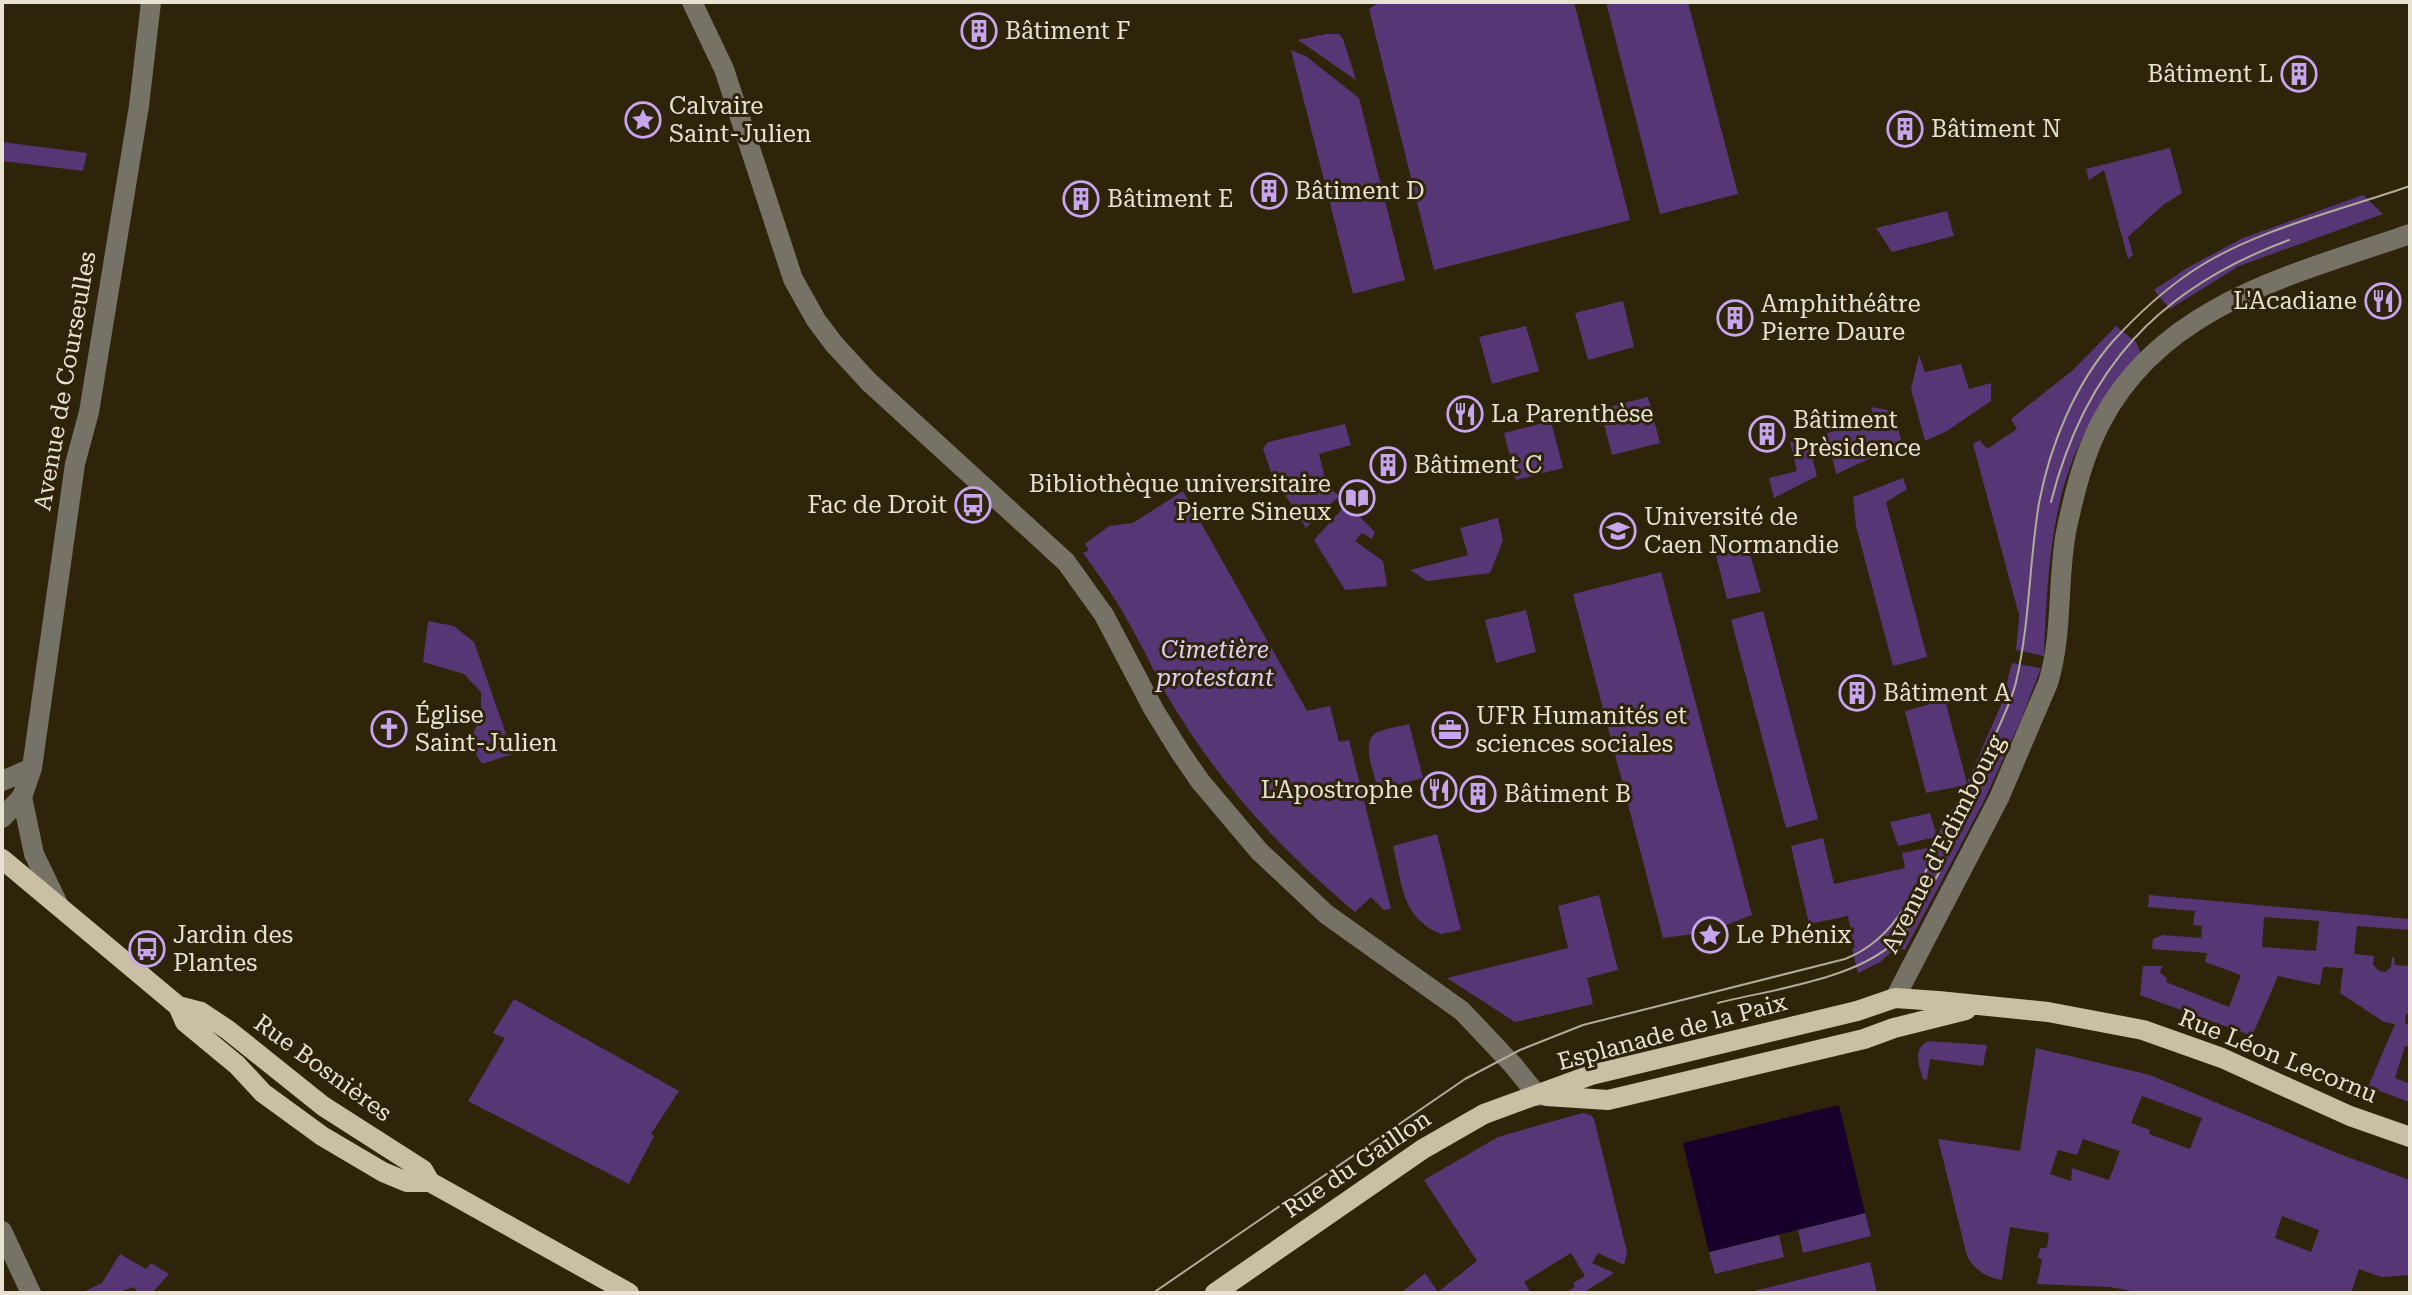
<svg xmlns="http://www.w3.org/2000/svg" width="2412" height="1295" font-family="'Roboto Serif',serif">
	<rect width="100%" height="100%" fill="#2d240a"/>
	<path fill="#573676" fill-rule="evenodd" d="M 1379,2 L 1574,2 L 1630,220 L 1434,270 L 1369,9 Z
		M 1606,2 L 1688,2 L 1738,194 L 1660,214 Z
		M 1326,34 L 1339,34 L 1343,39 L 1356,80 L 1298,40 Z
		M 1291,50 L 1307,57 L 1359,98 L 1405,280 L 1353,294 Z
		M 2,142 L 87,153 L 83,171 L 2,161 Z
		M 2170,148 L 2182,193 L 2163,205 L 2128,237 L 2133,255 L 2128,259 L 2104,170 L 2089,180 L 2086,169 Z
		M 2363,195 L 2383,214 L 2239,266 L 2170,309 L 2154,290 L 2187,268 L 2243,238 Z
		M 1947,211 L 1954,236 L 1892,252 L 1876,228 Z
		M 1623,301 L 1634,347 L 1588,360 L 1575,313 Z
		M 1526,326 L 1539,371 L 1492,384 L 1479,337 Z
		M 2116,326 L 2136,342 L 2140,351 C 2129,379 2102,401 2088,427 C 2050,495 2047,580 2044,656 L 2016,650 L 2023,576 L 2019,615 L 1973,444 L 1980,440 L 1987,449 L 2017,429 L 2011,419 L 2073,370 Z
		M 1919,355 L 1925,372 L 1961,364 L 1969,389 L 1991,383 L 1991,401 L 1947,431 L 1925,441 L 1911,389 Z
		M 1648,397 L 1660,443 L 1612,455 L 1600,409 Z
		M 1871,407 L 1894,411 L 1902,444 L 1836,474 L 1827,433 L 1874,421 Z
		M 1551,421 L 1563,468 L 1516,480 L 1504,433 Z
		M 1345,424 L 1351,445 L 1319,454 L 1327,486 L 1339,496 L 1306,528 L 1271,472 L 1263,449 L 1268,442 Z
		M 1807,438 L 1817,476 L 1774,498 L 1769,478 L 1797,471 L 1790,442 Z
		M 1903,478 L 1907,489 L 1886,502 L 1927,657 L 1893,666 L 1856,526 L 1853,497 Z
		M 1183,491 L 1307,711 L 1330,706 L 1339,742 L 1349,740 L 1391,909 L 1384,910 L 1371,897 L 1355,912 C 1283,851 1227,792 1177,712 C 1161,687 1150,661 1136,636 C 1121,607 1103,580 1083,553 L 1089,550 L 1085,544 L 1109,526 L 1133,523 Z
		M 1347,504 L 1375,532 L 1372,539 L 1362,533 L 1355,541 L 1383,561 L 1387,586 L 1345,590 L 1314,540 Z
		M 1498,518 L 1503,541 L 1490,573 L 1427,581 L 1410,570 L 1468,555 L 1460,528 Z
		M 1748,547 L 1761,592 L 1727,599 L 1716,556 Z
		M 1661,572 L 1752,915 L 1709,932 L 1663,938 L 1573,594 Z
		M 1526,610 L 1536,652 L 1496,663 L 1485,620 Z
		M 1763,611 L 1818,819 L 1786,828 L 1731,620 Z
		M 428,621 L 454,626 L 474,642 L 513,754 L 482,764 L 469,743 L 481,716 L 481,692 L 464,674 L 423,662 Z
		M 2012,663 L 2041,668 L 2021,720 L 1983,803 L 1905,950 L 1896,948 L 1880,962 L 1858,973 L 1852,949 L 1857,946 L 1854,947 L 1848,916 L 1809,924 L 1791,846 L 1823,838 L 1834,884 L 1905,868 L 1902,853 L 1932,847 L 1936,837 L 1898,846 L 1890,822 L 1930,813 L 1937,836 L 1966,785 L 1926,793 L 1905,711 L 1945,700 L 1967,783 L 2001,705 Z
		M 1409,724 L 1423,778 L 1378,790 C 1375,775 1360,742 1376,733 C 1385,728 1399,727 1409,724 Z
		M 1437,834 L 1461,930 L 1441,934 C 1401,918 1402,883 1393,846 Z
		M 1599,895 L 1618,970 L 1587,978 L 1593,1004 L 1515,1022 L 1447,978 L 1568,948 L 1558,906 Z
		M 2149,895 L 2410,919 L 2410,930 L 2357,926 L 2354,954 L 2374,956 L 2373,965 L 2379,971 L 2385,972 L 2391,967 L 2392,957 L 2394,957 L 2395,965 L 2410,966 L 2410,1014 L 2406,1014 L 2405,1024 L 2410,1025 L 2410,1047 L 2405,1046 L 2395,1078 L 2410,1084 L 2410,1102 L 2368,1087 L 2395,1024 L 2384,1022 L 2340,993 L 2343,968 L 2323,967 L 2320,985 L 2278,976 L 2252,1036 L 2140,995 L 2143,966 L 2162,966 L 2160,973 L 2167,978 L 2166,982 L 2229,1007 L 2241,975 L 2205,962 L 2207,953 L 2152,949 L 2153,939 L 2163,935 L 2201,938 L 2202,926 L 2193,925 L 2195,911 L 2148,907 ZM 2264,917 L 2319,921 L 2316,951 L 2262,947 Z
		M 514,999 L 679,1091 L 651,1134 L 654,1136 L 629,1184 L 468,1101 L 505,1038 L 493,1033 Z
		M 1928,1041 L 1987,1045 L 1983,1066 L 1930,1059 L 1927,1080 L 1923,1079 C 1919,1064 1912,1050 1928,1041 Z
		M 2036,1048 L 2150,1075 L 2337,1153 L 2410,1180 L 2410,1275 L 2381,1277 L 2359,1269 L 2351,1293 L 2141,1293 L 2110,1287 L 2037,1284 L 2042,1259 L 2038,1258 L 2040,1248 L 2047,1248 L 2049,1233 L 2010,1227 L 2002,1280 C 1986,1277 1974,1270 1967,1256 L 1938,1139 L 2020,1151 ZM 2142,1096 L 2202,1118 L 2190,1149 L 2149,1134 L 2150,1130 L 2131,1123 ZM 2083,1139 L 2120,1151 L 2109,1180 L 2072,1168 L 2071,1181 L 2050,1174 L 2058,1150 L 2077,1155 ZM 2282,1216 L 2319,1230 L 2311,1252 L 2275,1238 Z
		M 1582,1113 L 1591,1115 L 1594,1119 L 1627,1252 L 1624,1265 L 1598,1253 L 1592,1263 L 1614,1273 L 1583,1293 L 1565,1293 L 1575,1287 L 1573,1283 L 1585,1276 L 1571,1253 L 1524,1282 L 1531,1293 L 1401,1293 L 1425,1273 L 1438,1292 L 1477,1261 L 1424,1180 L 1498,1137 Z
		M 1865,1213 L 1871,1236 L 1803,1253 L 1798,1230 Z
		M 1779,1235 L 1784,1257 L 1715,1274 L 1709,1252 Z
		M 120,1254 L 146,1269 L 151,1263 L 169,1274 L 152,1293 L 138,1293 L 134,1287 L 116,1293 L 81,1293 L 102,1283 Z
		M 1870,1262 L 1877,1293 L 1746,1293 Z"/>
	<path fill="#17002b" d="M 1839,1105 L 1865,1213 L 1709,1252 L 1683,1143 Z"/>
	<g fill="none" stroke-linecap="round" stroke-linejoin="round">
		<path stroke="#767265" stroke-width="20" d="M 692,2 L 724,69 L 793,279 L 816,320 L 834,344 L 869,382 L 1066,562 L 1104,615 L 1154,710 L 1180,752 L 1200,781 L 1259,851 L 1326,914 L 1462,1011 L 1513,1065 L 1538,1096
			M 2,781 L 32,768
			M 22,797 L 34,854 L 59,906
			M 2,818 L 22,797 L 32,768 L 75,464 L 89,412 L 139,106 L 151,2
			M 1895,998 L 1999,798 L 2048,683 C 2063,635 2057,582 2066,532 C 2074,495 2083,456 2101,422 C 2162,304 2295,274 2410,234
			M 2,1231 L 31,1293"/>
		<path stroke="#c8bfa5" stroke-width="20" d="M 2,859 L 178,1006 L 201,1012 L 228,1030 L 323,1106 L 423,1170 L 430,1182 L 629,1293
			M 178,1006 L 185,1022 L 237,1065 L 263,1093 L 322,1136 L 383,1172 L 407,1182 L 430,1182
			M 1546,1096 L 1608,1100 L 1864,1039 L 1894,1028 L 1966,1010
			M 1215,1293 L 1423,1149 L 1484,1114 L 1591,1075 L 1857,1011 L 1895,998 L 1938,1001 L 2048,1012 L 2143,1030 L 2222,1058 L 2350,1116 L 2410,1137"/>
		<path stroke="#b2ab99" stroke-width="2" d="M 2051,502 C 2085,368 2159,288 2289,240
			M 1718,1003 C 1773,989 1863,979 1902,935 C 1919,916 1930,888 1943,865
			M 1153,1293 L 1465,1079 L 1520,1050 L 1583,1025 L 1845,959 C 1891,941 1908,902 1931,862 C 1953,824 1972,784 1991,744 C 2000,724 2011,703 2016,682 C 2030,623 2029,562 2039,503 C 2050,445 2075,384 2114,340 C 2137,315 2163,291 2191,272 C 2251,231 2341,210 2410,186"/>
	</g>
	<defs>
		<symbol id="building-ring" viewBox="-11 -11 22 22"><circle r="9.5" fill="#2d240a" stroke="#c8a6ef" stroke-width="1.5"/><path d="M-4-6H4V6H1V3H-1V6H-4ZM-2.5-4.3h1.7v1.8h-1.7ZM.8-4.3h1.7v1.8H.8ZM-2.5-1h1.7V.8h-1.7ZM.8-1h1.7V.8H.8Z" fill="#c8a6ef"/></symbol>
		<symbol id="sight-ring" viewBox="-11 -11 22 22"><circle r="9.5" fill="#2d240a" stroke="#c8a6ef" stroke-width="1.5"/><path d="M0-6L1.8-2.2L6-1.7L2.9 1.2L3.7 5.4L0 3.3L-3.7 5.4L-2.9 1.2L-6-1.7L-1.8-2.2Z" fill="#c8a6ef"/></symbol>
		<symbol id="restaurant-ring" viewBox="-11 -11 22 22"><circle r="9.5" fill="#2d240a" stroke="#c8a6ef" stroke-width="1.5"/><path d="M-5-6h1v4h1v-4h1v4h1v-4h1v5L-1.5 .5V6h-2V.5L-5-1ZM5-6V6H3V1.5H1.5Q1.5-4 5-6Z" fill="#c8a6ef"/></symbol>
		<symbol id="library-ring" viewBox="-11 -11 22 22"><circle r="9.5" fill="#2d240a" stroke="#c8a6ef" stroke-width="1.5"/><path d="M-6-4Q-3-5.5-.7-3.5V5Q-3 3-6 4ZM6-4Q3-5.5 .7-3.5V5Q3 3 6 4Z" fill="#c8a6ef"/></symbol>
		<symbol id="bus-ring" viewBox="-11 -11 22 22"><circle r="9.5" fill="#2d240a" stroke="#c8a6ef" stroke-width="1.5"/><path d="M-5-6H5V4H4V6H2V4H-2V6H-4V4H-5ZM-3.5-4V0h7V-4ZM-3.5 1.2v1.5H-2V1.2ZM2 1.2v1.5H3.5V1.2Z" fill="#c8a6ef"/></symbol>
		<symbol id="university-ring" viewBox="-11 -11 22 22"><circle r="9.5" fill="#2d240a" stroke="#c8a6ef" stroke-width="1.5"/><path d="M0-5L7-2L0 1L-7-2ZM-4 1L0 2.5L4 1V4Q0 6-4 4Z" fill="#c8a6ef"/></symbol>
		<symbol id="church-ring" viewBox="-11 -11 22 22"><circle r="9.5" fill="#2d240a" stroke="#c8a6ef" stroke-width="1.5"/><path d="M-1.2-6h2.4v3.5h3.3v2.4h-3.3V6h-2.4V-.1h-3.3v-2.4h3.3Z" fill="#c8a6ef"/></symbol>
		<symbol id="office-ring" viewBox="-11 -11 22 22"><circle r="9.5" fill="#2d240a" stroke="#c8a6ef" stroke-width="1.5"/><path d="M-6-3h4V-5.5h4V-3h4V5H-6ZM-1-4.5V-3h2v-1.5ZM-6 0V1H6V0Z" fill="#c8a6ef"/></symbol>
	</defs>
	<g fill-rule="evenodd">
		<use href="#building-ring" x="959" y="11" width="40" height="40"/>
		<use href="#building-ring" x="2279" y="54" width="40" height="40"/>
		<use href="#sight-ring" x="623" y="100" width="40" height="40"/>
		<use href="#building-ring" x="1885" y="109" width="40" height="40"/>
		<use href="#building-ring" x="1249" y="171" width="40" height="40"/>
		<use href="#building-ring" x="1061" y="179" width="40" height="40"/>
		<use href="#restaurant-ring" x="2363" y="281" width="40" height="40"/>
		<use href="#building-ring" x="1715" y="298" width="40" height="40"/>
		<use href="#restaurant-ring" x="1445" y="394" width="40" height="40"/>
		<use href="#building-ring" x="1747" y="414" width="40" height="40"/>
		<use href="#building-ring" x="1368" y="445" width="40" height="40"/>
		<use href="#library-ring" x="1337" y="478" width="40" height="40"/>
		<use href="#bus-ring" x="953" y="485" width="40" height="40"/>
		<use href="#university-ring" x="1598" y="511" width="40" height="40"/>
		<use href="#building-ring" x="1837" y="673" width="40" height="40"/>
		<use href="#church-ring" x="369" y="709" width="40" height="40"/>
		<use href="#office-ring" x="1430" y="710" width="40" height="40"/>
		<use href="#restaurant-ring" x="1419" y="770" width="40" height="40"/>
		<use href="#building-ring" x="1458" y="774" width="40" height="40"/>
		<use href="#sight-ring" x="1690" y="915" width="40" height="40"/>
		<use href="#bus-ring" x="127" y="929" width="40" height="40"/>
	</g>
	<g text-anchor="middle" stroke-width="6" stroke-linejoin="round" paint-order="stroke">
		<g font-size="24" fill="#e8e2d3" stroke="#2d240a" text-anchor="start">
			<text x="1005" y="39">Bâtiment F</text>
			<text x="2273" y="82" text-anchor="end">Bâtiment L</text>
			<text x="669" y="114">Calvaire<tspan x="669" dy="28">Saint-Julien</tspan></text>
			<text x="1931" y="137">Bâtiment N</text>
			<text x="1295" y="199">Bâtiment D</text>
			<text x="1107" y="207">Bâtiment E</text>
			<text x="2357" y="309" text-anchor="end">L'Acadiane</text>
			<text x="1761" y="312">Amphithéâtre<tspan x="1761" dy="28">Pierre Daure</tspan></text>
			<text x="1491" y="422">La Parenthèse</text>
			<text x="1793" y="428">Bâtiment<tspan x="1793" dy="28">Prèsidence</tspan></text>
			<text x="1414" y="473">Bâtiment C</text>
			<text x="1331" y="492" text-anchor="end">Bibliothèque universitaire<tspan x="1331" dy="28">Pierre Sineux</tspan></text>
			<text x="947" y="513" text-anchor="end">Fac de Droit</text>
			<text x="1644" y="525">Université de<tspan x="1644" dy="28">Caen Normandie</tspan></text>
			<text x="1883" y="701">Bâtiment A</text>
			<text x="415" y="723">Église<tspan x="415" dy="28">Saint-Julien</tspan></text>
			<text x="1476" y="724">UFR Humanités et<tspan x="1476" dy="28">sciences sociales</tspan></text>
			<text x="1413" y="798" text-anchor="end">L'Apostrophe</text>
			<text x="1504" y="802">Bâtiment B</text>
			<text x="173" y="943">Jardin des<tspan x="173" dy="28">Plantes</tspan></text>
			<text x="1736" y="943">Le Phénix</text>
		</g>
		<g font-size="24" fill="#e8e2d3" stroke="#2d240a">
			<text transform="translate(65 381) rotate(-80)" y="8">Avenue de Courseulles</text>
			<text transform="translate(1943 844) rotate(-63)" y="8">Avenue d'Edimbourg</text>
			<text transform="translate(1672 1032) rotate(-15)" y="8">Esplanade de la Paix</text>
			<text transform="translate(2278 1056) rotate(22)" y="8">Rue Léon Lecornu</text>
			<text transform="translate(323 1068) rotate(36)" y="8">Rue Bosnières</text>
			<text transform="translate(1357 1164) rotate(-34)" y="8">Rue du Gaillon</text>
		</g>
		<g font-size="24" font-style="italic" fill="#e0cef7" stroke="#2d240a">
			<text x="1215" y="658">Cimetière<tspan x="1215" dy="28">protestant</tspan></text>
		</g>
	</g>
	<rect width="2412" height="1295" fill="none" stroke="#e8e2d3" stroke-width="8"/>
</svg>
